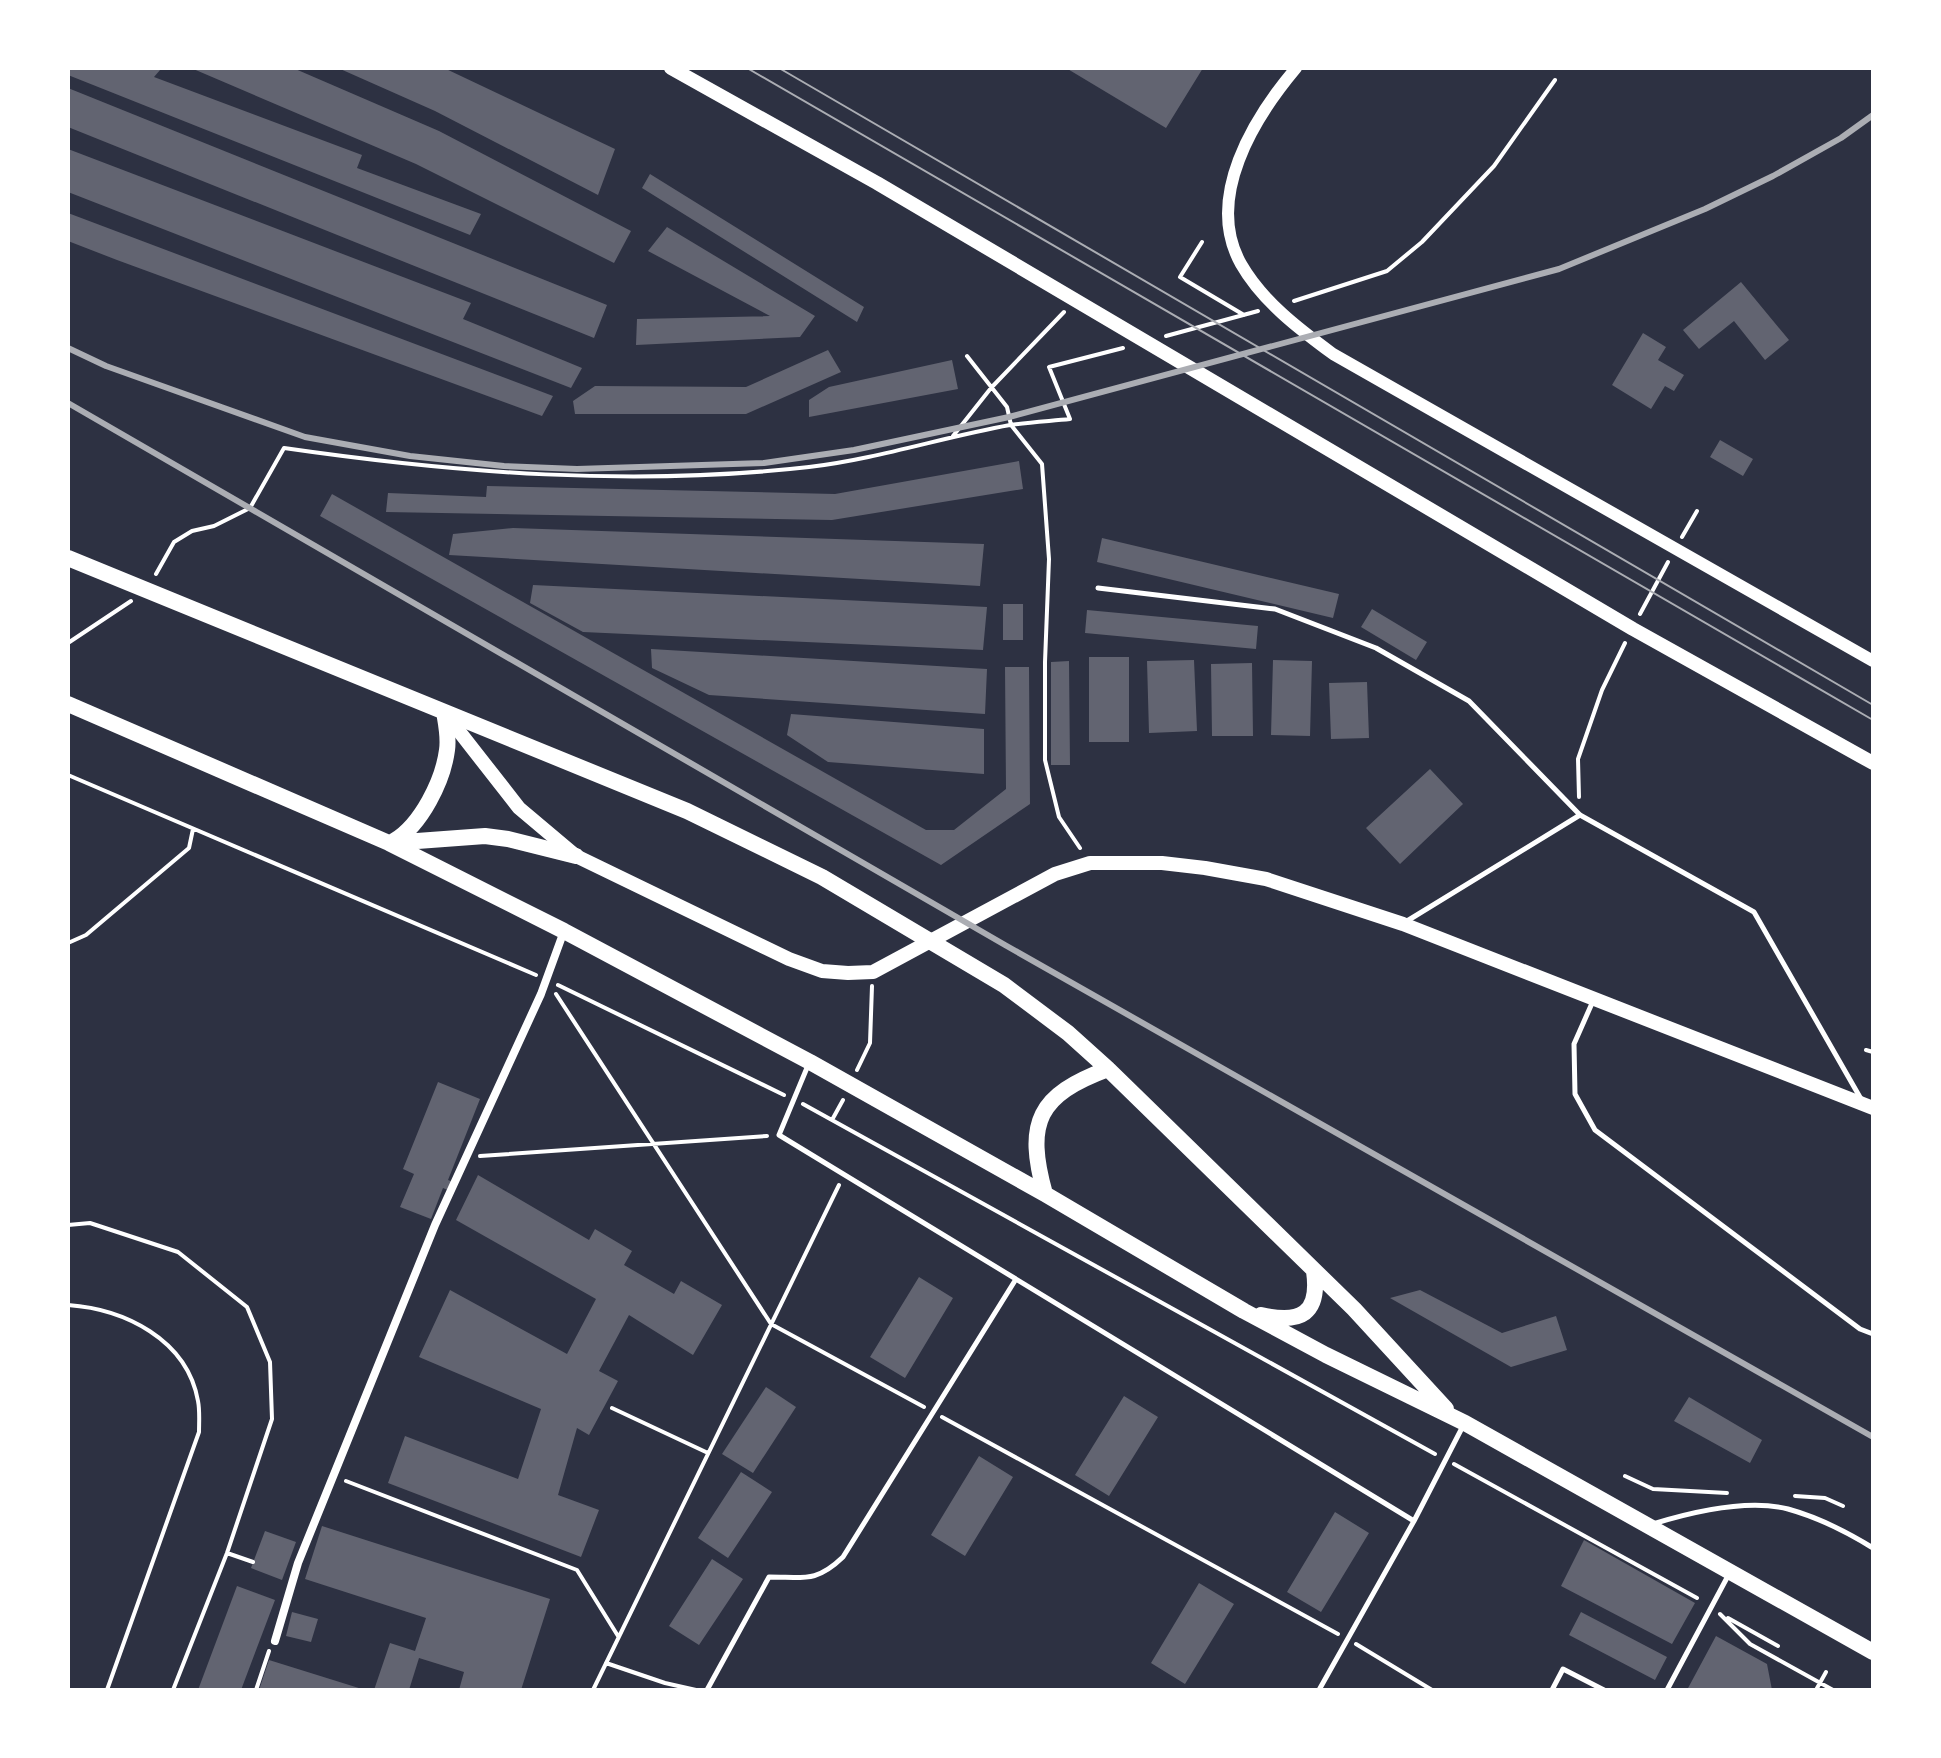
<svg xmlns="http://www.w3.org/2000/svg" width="1941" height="1758" font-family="Helvetica,sans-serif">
	<rect width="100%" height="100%" fill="#2d3142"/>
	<path fill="#626471" d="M 68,68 L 156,68 L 160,70 L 154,77 L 362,155 L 357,168 L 481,214 L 470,235 L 68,75 Z
		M 191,68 L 293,68 L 439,131 L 631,231 L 614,263 L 416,164 Z
		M 338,68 L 444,68 L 615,149 L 598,195 L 435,111 Z
		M 1066,68 L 1203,68 L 1166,128 Z
		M 68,88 L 607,305 L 594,338 L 68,127 Z
		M 68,149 L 471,303 L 463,319 L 582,368 L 571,388 L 68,192 Z
		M 650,174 L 864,307 L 857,322 L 642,188 Z
		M 68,213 L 553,396 L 542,416 L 117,260 L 68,241 Z
		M 667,227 L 815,316 L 800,337 L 636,345 L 637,319 L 770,316 L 648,251 Z
		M 1741,282 L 1789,340 L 1765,360 L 1734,321 L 1699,349 L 1683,330 Z
		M 1643,333 L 1666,347 L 1658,360 L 1684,375 L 1674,391 L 1665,386 L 1651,409 L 1612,385 Z
		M 828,350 L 841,372 L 746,414 L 575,414 L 573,401 L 595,386 L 746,387 Z
		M 952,360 L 958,389 L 809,417 L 809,400 L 829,387 Z
		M 1720,440 L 1753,459 L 1743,476 L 1710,457 Z
		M 1019,461 L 1023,489 L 832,520 L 386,512 L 388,493 L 486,497 L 487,486 L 835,494 Z
		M 332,494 L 926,830 L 954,830 L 1006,789 L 1005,667 L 1029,667 L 1030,804 L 941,865 L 320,516 Z
		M 513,528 L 984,544 L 980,586 L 449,555 L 453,534 Z
		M 1102,538 L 1339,594 L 1333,618 L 1097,562 Z
		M 533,585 L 987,607 L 983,650 L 583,632 L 530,603 Z
		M 1003,604 L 1023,604 L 1023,640 L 1003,640 Z
		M 1372,609 L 1427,642 L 1416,660 L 1361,627 Z
		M 1087,610 L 1258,626 L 1256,649 L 1085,633 Z
		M 651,649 L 987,669 L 985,714 L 709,695 L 652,668 Z
		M 1089,657 L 1129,657 L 1129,742 L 1089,742 Z
		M 1194,660 L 1197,731 L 1149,733 L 1147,661 Z
		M 1273,660 L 1312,661 L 1310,736 L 1271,735 Z
		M 1069,661 L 1070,765 L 1051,765 L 1051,662 Z
		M 1252,663 L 1253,736 L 1212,736 L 1211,664 Z
		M 1367,682 L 1369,738 L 1331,739 L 1329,683 Z
		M 791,714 L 984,729 L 984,774 L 828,762 L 787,735 Z
		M 1430,769 L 1463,804 L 1400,864 L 1366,828 Z
		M 438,1082 L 480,1099 L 448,1180 L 453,1182 L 450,1191 L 443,1188 L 431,1219 L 400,1207 L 414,1174 L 403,1169 Z
		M 478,1175 L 589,1240 L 595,1229 L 632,1251 L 624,1265 L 674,1294 L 681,1281 L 722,1305 L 693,1355 L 629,1315 L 599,1371 L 618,1381 L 589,1435 L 577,1428 L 558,1495 L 599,1510 L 581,1557 L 388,1483 L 405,1436 L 518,1479 L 541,1409 L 419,1357 L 450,1290 L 567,1354 L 596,1299 L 456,1220 Z
		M 919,1277 L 953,1298 L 905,1378 L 870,1357 Z
		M 1420,1290 L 1502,1333 L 1556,1316 L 1567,1350 L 1511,1367 L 1390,1298 Z
		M 766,1387 L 796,1407 L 753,1473 L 722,1454 Z
		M 1124,1396 L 1158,1417 L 1109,1496 L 1075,1475 Z
		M 1689,1397 L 1762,1440 L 1750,1463 L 1674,1421 Z
		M 979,1456 L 1013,1477 L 965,1556 L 931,1535 Z
		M 741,1472 L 772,1492 L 728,1558 L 698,1538 Z
		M 1335,1512 L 1369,1533 L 1321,1612 L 1287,1592 Z
		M 322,1526 L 550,1599 L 521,1690 L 459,1690 L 464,1672 L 419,1658 L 409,1690 L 374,1690 L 390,1643 L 415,1651 L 426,1618 L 305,1579 Z
		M 265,1531 L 296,1542 L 282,1580 L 251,1568 Z
		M 1584,1540 L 1695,1603 L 1672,1644 L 1561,1586 Z
		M 712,1559 L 743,1579 L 699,1645 L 669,1626 Z
		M 1199,1583 L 1234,1604 L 1185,1684 L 1151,1663 Z
		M 237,1586 L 275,1600 L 241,1690 L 198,1690 Z
		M 292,1612 L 318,1619 L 311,1642 L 286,1636 Z
		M 1581,1612 L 1667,1657 L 1655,1680 L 1569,1635 Z
		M 1716,1636 L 1767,1664 L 1772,1690 L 1687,1690 Z
		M 269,1660 L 362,1689 L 362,1690 L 259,1690 Z"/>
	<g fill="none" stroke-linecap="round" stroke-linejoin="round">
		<path stroke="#fff" stroke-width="4" d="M 1202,242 L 1180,277 L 1244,315
			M 1294,301 L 1387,271 L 1422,242 L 1494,166 L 1555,80
			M 1166,336 L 1258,311
			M 967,356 L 1007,407 L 1011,425 L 1042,464 L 1049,559 L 1045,662 L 1045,760 L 1059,817 L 1080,848
			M 953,436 L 991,388 L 1064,312
			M 1682,537 L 1697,511
			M 156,574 L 174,542 L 192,531 L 214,526 L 250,508 L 284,448 C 457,473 633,487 809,467 C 877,459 943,437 1010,425 C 1030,422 1051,421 1070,419 L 1049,367 L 1123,348
			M 1640,614 L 1668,562
			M 68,643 L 131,601
			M 68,775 L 536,975
			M 1579,797 L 1578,759 L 1602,690 L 1625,643
			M 68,943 L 86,935 L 189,848 L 193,829
			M 558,985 L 784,1095
			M 556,994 L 771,1324 L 924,1407
			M 1866,1050 L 1873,1052
			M 857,1070 L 870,1043 L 872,986
			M 803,1104 L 1435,1454
			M 832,1120 L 843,1100
			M 480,1156 L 767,1136
			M 68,1225 L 90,1223 L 178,1252 L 247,1307 L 270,1362 L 272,1419 L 227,1553 L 173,1690
			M 68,1305 C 124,1309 187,1339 198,1401 C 200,1411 199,1422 199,1432 L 107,1690
			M 612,1408 L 708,1453
			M 942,1417 L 1338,1634
			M 1454,1464 L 1697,1598
			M 1625,1476 L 1653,1489 L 1727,1493
			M 346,1481 L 577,1570 L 618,1636
			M 1795,1496 L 1825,1498 L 1843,1506
			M 227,1553 L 253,1562
			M 1720,1614 L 1750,1644 L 1833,1690
			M 1728,1618 L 1778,1646
			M 1356,1644 L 1432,1690
			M 606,1663 L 665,1683 L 696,1690
			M 256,1690 L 269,1651
			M 593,1690 L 839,1185
			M 1816,1690 L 1826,1672"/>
		<path stroke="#fff" stroke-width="5" d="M 1098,588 L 1275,609 L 1376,648 L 1469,701 L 1580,815 L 1754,912 L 1861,1099
			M 1407,921 L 1580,815
			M 1593,1001 L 1574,1044 L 1575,1094 L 1595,1130 L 1860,1329 L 1873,1334
			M 809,1063 L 779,1135 L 1414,1521 L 1464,1424
			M 1653,1524 C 1692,1512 1748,1499 1788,1509 C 1817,1517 1847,1532 1873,1548
			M 707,1690 L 769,1577 C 804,1577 816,1583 843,1557 L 1016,1279
			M 1319,1690 L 1414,1521
			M 1552,1690 L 1563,1669 L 1604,1690
			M 1667,1690 L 1729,1574"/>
		<path stroke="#fff" stroke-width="8" d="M 275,1641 L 298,1563 L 435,1225 L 541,994 L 564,931"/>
		<path stroke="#fff" stroke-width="12" d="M 1296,68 C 1254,118 1204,198 1241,264 C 1262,301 1299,329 1333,354 L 1873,661"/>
		<path stroke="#fff" stroke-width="14" d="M 671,68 L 877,183 L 1633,629 L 1873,763
			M 444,712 L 519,808 L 576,856 L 789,959 L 822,971 L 848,973 L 873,972 L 1055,874 L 1090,863 L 1162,863 L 1205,868 L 1266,879 L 1403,924 L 1873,1108"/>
		<path stroke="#fff" stroke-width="16" d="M 68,558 L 687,811 L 822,877 L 1004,985 L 1068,1033 L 1108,1069 L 1354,1309 L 1446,1409
			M 68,704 L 389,843 L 564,931 L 810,1062 L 1045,1194 L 1244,1311 L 1326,1355 L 1465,1423 L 1873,1652
			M 394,841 C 421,825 443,781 447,750 C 449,737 446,724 444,712
			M 390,843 L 485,836 L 508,839 L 576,856
			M 1045,1194 C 1025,1122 1038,1095 1108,1069
			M 1261,1315 C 1301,1324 1320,1314 1314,1271"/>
		<path stroke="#abadb3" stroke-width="2" d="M 747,68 L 1873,720
			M 779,68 L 1873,705"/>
		<path stroke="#abadb3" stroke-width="6" d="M 68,348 L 106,366 L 305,437 L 410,456 L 504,466 L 577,469 L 764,463 L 854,450 L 1009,417 L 1559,269 L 1705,209 L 1773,176 L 1841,138 L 1873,115
			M 68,403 L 1005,945 L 1873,1437"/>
	</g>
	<rect width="1941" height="1758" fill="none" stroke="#ffffff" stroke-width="140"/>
</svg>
